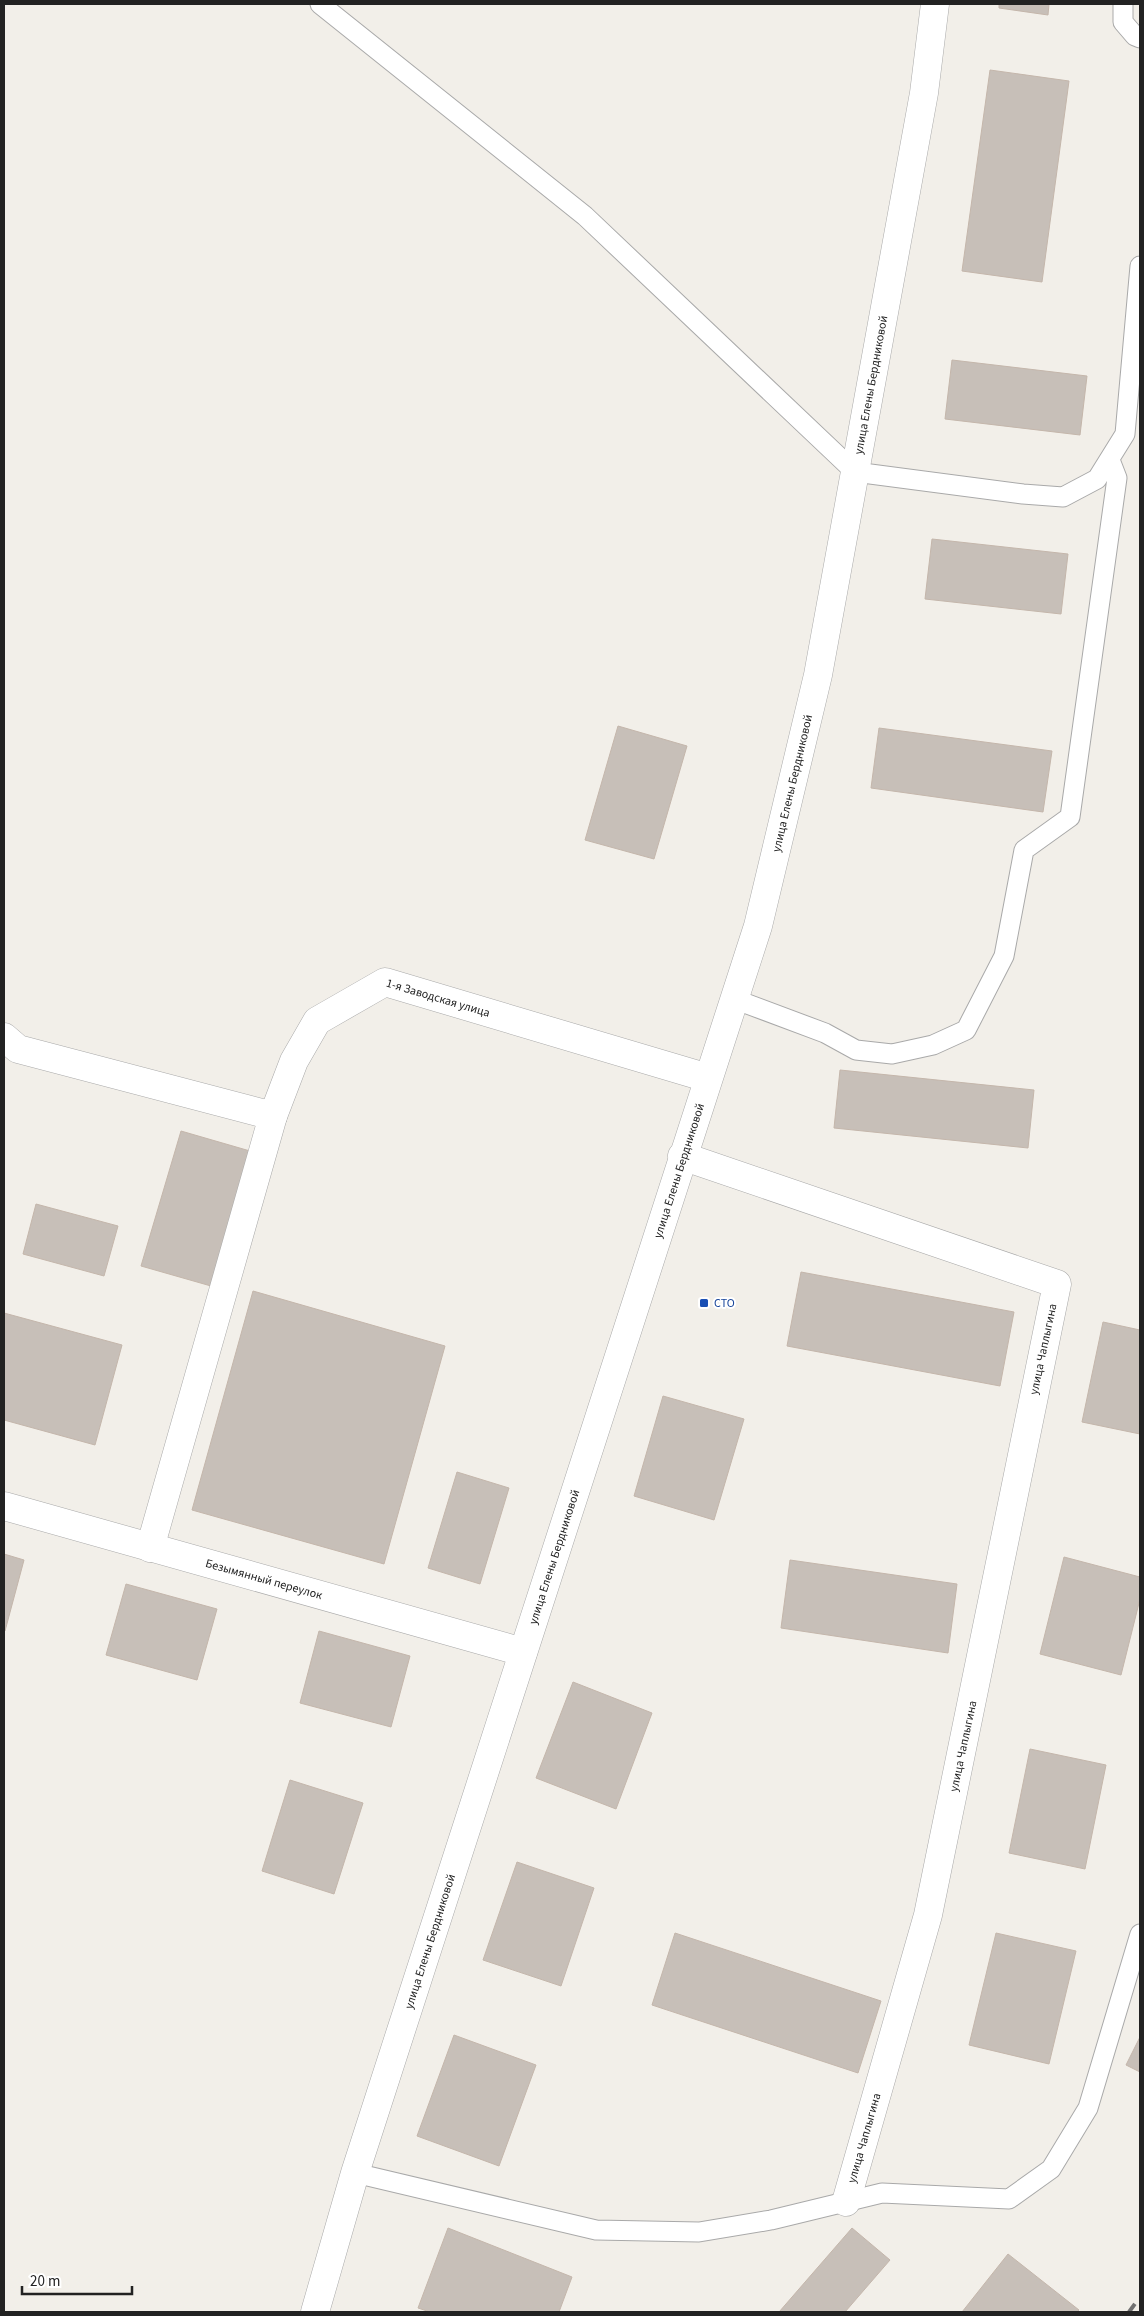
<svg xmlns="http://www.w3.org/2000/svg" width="1144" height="2316" font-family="'Source Sans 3',sans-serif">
	<rect width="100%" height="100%" fill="#f2efe9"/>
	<path fill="#c7bfb8" stroke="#c4b6ab" d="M 999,4 L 1049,4 L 1048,15 L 999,8 Z
		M 990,70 L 1069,81 L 1042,282 L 962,271 Z
		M 952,360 L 1087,376 L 1080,435 L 945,419 Z
		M 932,539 L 1068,554 L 1061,614 L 925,599 Z
		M 618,726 L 687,746 L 654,859 L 585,840 Z
		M 879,728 L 1052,751 L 1043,812 L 871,788 Z
		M 840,1070 L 1034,1090 L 1028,1148 L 834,1128 Z
		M 181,1131 L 250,1151 L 211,1286 L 141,1266 Z
		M 36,1204 L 118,1226 L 104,1276 L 23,1254 Z
		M 801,1272 L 1014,1312 L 1000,1386 L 787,1346 Z
		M 253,1291 L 445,1346 L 384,1564 L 192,1510 Z
		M 4,1313 L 122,1345 L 95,1445 L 4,1420 Z
		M 1103,1322 L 1140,1330 L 1140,1434 L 1082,1422 Z
		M 663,1396 L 744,1419 L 714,1520 L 634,1496 Z
		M 457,1472 L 509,1488 L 480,1584 L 428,1568 Z
		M 4,1554 L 24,1560 L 5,1631 L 4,1631 Z
		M 1064,1557 L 1140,1577 L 1140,1599 L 1121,1675 L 1040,1654 Z
		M 790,1560 L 957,1584 L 948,1653 L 781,1628 Z
		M 126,1584 L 217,1609 L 197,1680 L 106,1655 Z
		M 319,1631 L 410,1656 L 391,1727 L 300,1703 Z
		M 573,1682 L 652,1713 L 616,1809 L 536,1778 Z
		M 1030,1749 L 1106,1765 L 1085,1869 L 1009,1853 Z
		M 290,1780 L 363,1803 L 334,1894 L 262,1871 Z
		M 517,1862 L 594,1888 L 561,1986 L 483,1960 Z
		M 675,1933 L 881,2001 L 858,2073 L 652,2005 Z
		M 996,1933 L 1076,1951 L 1049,2064 L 969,2045 Z
		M 454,2035 L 536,2065 L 499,2166 L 417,2136 Z
		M 1140,2037 L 1140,2072 L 1126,2065 Z
		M 448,2228 L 572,2277 L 559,2312 L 430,2312 L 418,2308 Z
		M 852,2228 L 890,2260 L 845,2312 L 779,2312 Z
		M 1008,2254 L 1079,2310 L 1077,2312 L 962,2312 Z"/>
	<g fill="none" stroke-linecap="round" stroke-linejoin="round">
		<defs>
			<path id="service" d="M 320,4 L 585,216 L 855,472 L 1023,494 L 1063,497 L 1097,479 L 1125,434 L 1140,266
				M 1123,4 L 1123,22 L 1135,36 L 1140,38
				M 734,999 L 825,1033 L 856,1050 L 892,1054 L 933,1045 L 966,1030 L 1004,956 L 1024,850 L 1070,817 L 1117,478 L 1110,460
				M 355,2173 L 596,2230 L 699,2232 L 771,2220 L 882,2193 L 1009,2199 L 1051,2169 L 1088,2108 L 1140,1934"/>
			<g id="minor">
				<path id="s1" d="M 4,1037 L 18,1049 L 273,1116 L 294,1061 L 317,1021 L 385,982 L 708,1078"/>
				<path d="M 682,1156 L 1057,1284 L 928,1915 L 846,2202"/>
				<path id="s2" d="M 4,1506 L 523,1652"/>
				<path d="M 150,1548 L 273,1116"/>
			</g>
			<g id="tertiary">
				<path id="s3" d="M 315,2312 L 355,2173 L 758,926 L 818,675 L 924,93 L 935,4"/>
			</g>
		</defs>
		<use href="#service" stroke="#a9a9a9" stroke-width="21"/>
		<use href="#minor" stroke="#a9a9a9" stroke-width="29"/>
		<use href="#tertiary" stroke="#a9a9a9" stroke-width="29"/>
		<use href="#service" stroke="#fff" stroke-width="19"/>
		<use href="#minor" stroke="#fff" stroke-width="28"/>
		<use href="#tertiary" stroke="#fff" stroke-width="28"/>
		<path stroke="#707070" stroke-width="4" stroke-dasharray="10 10" stroke-linecap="butt" d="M 1129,2312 L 1140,2297"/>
	</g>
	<rect fill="#1a4fb4" stroke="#fff" stroke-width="2" x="699" y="1298" width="10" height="10" rx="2.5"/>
	<g text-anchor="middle" stroke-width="4" stroke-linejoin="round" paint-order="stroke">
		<g font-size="12" fill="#222" stroke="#fff">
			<text dy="4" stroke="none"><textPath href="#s3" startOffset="2008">улица Елены Бердниковой</textPath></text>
			<text dy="4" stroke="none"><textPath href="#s3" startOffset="1602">улица Елены Бердниковой</textPath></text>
			<text dy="4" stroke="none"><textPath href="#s1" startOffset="521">1-я Заводская улица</textPath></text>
			<text dy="4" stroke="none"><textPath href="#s3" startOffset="1198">улица Елены Бердниковой</textPath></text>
			<text transform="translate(1043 1349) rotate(-78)" y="4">улица Чаплыгина</text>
			<text dy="4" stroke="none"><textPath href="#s3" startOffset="792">улица Елены Бердниковой</textPath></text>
			<text dy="4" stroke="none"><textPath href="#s2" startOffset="270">Безымянный переулок</textPath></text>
			<text transform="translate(963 1746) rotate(-78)" y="4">улица Чаплыгина</text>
			<text dy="4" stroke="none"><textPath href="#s3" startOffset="388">улица Елены Бердниковой</textPath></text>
			<text transform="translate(864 2138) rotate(-74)" y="4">улица Чаплыгина</text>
		</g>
		<g font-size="12" fill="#164399" stroke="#fff" text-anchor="start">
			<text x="714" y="1307">СТО</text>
		</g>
	</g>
	<rect width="1144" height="2316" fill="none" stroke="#222222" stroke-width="10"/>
	<path d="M22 2286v8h110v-8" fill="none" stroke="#222222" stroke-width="2.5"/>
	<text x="30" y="2286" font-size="15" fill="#222222" stroke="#ffffff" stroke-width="4" paint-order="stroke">20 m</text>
</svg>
